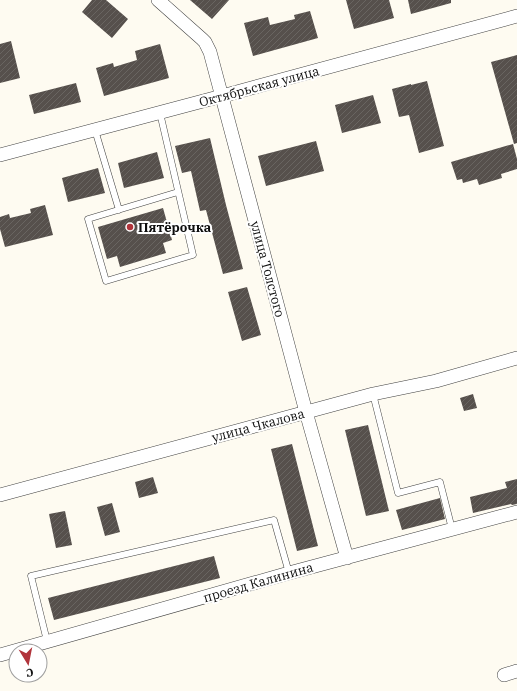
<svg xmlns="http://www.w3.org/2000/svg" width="517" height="691" font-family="'IBM Plex Serif',serif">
	<defs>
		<pattern id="building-hatch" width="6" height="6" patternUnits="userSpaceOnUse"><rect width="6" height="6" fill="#56504c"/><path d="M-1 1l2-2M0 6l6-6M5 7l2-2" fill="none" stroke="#696561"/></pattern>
	</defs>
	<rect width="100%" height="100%" fill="#fefbf1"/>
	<path fill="url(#building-hatch)" d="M 92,0 L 106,0 L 128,19 L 112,38 L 82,12 Z
		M 190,0 L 229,0 L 212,19 Z
		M 346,0 L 389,0 L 394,18 L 354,29 Z
		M 408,0 L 451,0 L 451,3 L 411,14 Z
		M 310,11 L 318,38 L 253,56 L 244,23 L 268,17 L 270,25 L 295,19 L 294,15 Z
		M 11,41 L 20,78 L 0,83 L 0,44 Z
		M 160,44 L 169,78 L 104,96 L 96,68 L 113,63 L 114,67 L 137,60 L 135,51 Z
		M 517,55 L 517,143 L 514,144 L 491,62 Z
		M 427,81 L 444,146 L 419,153 L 409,115 L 399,117 L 392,89 L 411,84 L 411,85 Z
		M 76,83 L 81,102 L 34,114 L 29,95 Z
		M 373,95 L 381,123 L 342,133 L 335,105 Z
		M 210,138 L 226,205 L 243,269 L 223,274 L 206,210 L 200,211 L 191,171 L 182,173 L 175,146 Z
		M 316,141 L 324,171 L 266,186 L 258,156 Z
		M 513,144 L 517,159 L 517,169 L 501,174 L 502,178 L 479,185 L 477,179 L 463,183 L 462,179 L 457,180 L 451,162 Z
		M 157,152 L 164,178 L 124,188 L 118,163 Z
		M 98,168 L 105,193 L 68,202 L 62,178 Z
		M 45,205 L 53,235 L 5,247 L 0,229 L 0,217 L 9,214 L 10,218 L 31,213 L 30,209 Z
		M 163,208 L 172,240 L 163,243 L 166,253 L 120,267 L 117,256 L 107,259 L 98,227 Z
		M 247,287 L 261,335 L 242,341 L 228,292 Z
		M 473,394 L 477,408 L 464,411 L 460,398 Z
		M 368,425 L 389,511 L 366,516 L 345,430 Z
		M 292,444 L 318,546 L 297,551 L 271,449 Z
		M 153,477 L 158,493 L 139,498 L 135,482 Z
		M 517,479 L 517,504 L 512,505 L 511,504 L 473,513 L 470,497 L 507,488 L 505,482 Z
		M 440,498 L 445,519 L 402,530 L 396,510 Z
		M 112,503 L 120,532 L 105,536 L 97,507 Z
		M 65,511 L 72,545 L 56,548 L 49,514 Z
		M 214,556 L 220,578 L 54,620 L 48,598 Z"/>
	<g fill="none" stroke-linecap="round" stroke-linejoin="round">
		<defs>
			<path id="lane" d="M 160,113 L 193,255 L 106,281 L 88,219 L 178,192
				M 95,130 L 119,210
				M 373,394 L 398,493 L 440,482 L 452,529
				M 47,641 L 31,576 L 274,520 L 289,573"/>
			<path id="street" d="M 158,0 L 202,39 L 205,42 L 210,52 L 306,412 L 347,558
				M 0,155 L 222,96 L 517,16
				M 0,495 L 373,394 L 436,381 L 517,358
				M 0,655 L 289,573 L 517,512
				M 504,675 L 517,671"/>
		</defs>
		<use href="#lane" stroke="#414141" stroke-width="7"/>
		<use href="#street" stroke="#414141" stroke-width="14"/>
		<use href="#lane" stroke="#fff" stroke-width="6"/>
		<use href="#street" stroke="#fff" stroke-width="13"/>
	</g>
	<circle fill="#b1343b" stroke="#fff" stroke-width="1.5" cx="130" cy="227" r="4"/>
	<g text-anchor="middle" stroke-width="4" stroke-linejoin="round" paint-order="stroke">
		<g font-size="13" fill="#0e0e0e" stroke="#fff">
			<text transform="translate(259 86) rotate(-15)" y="5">Октябрьская улица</text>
			<text transform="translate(268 269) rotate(75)" y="5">улица Толстого</text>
			<text transform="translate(258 425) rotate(-15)" y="5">улица Чкалова</text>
			<text transform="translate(258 582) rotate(-16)" y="5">проезд Калинина</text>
		</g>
		<g font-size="13" font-weight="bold" fill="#0e0e0e" stroke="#fff" text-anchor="start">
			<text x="138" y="232">Пятёрочка</text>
		</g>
	</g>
	<g transform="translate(28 663) rotate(170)"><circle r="19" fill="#ffffff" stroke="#9f9f9f"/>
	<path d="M0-3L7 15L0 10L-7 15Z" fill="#b1343b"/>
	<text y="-6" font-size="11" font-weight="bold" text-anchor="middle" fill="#0e0e0e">С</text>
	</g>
</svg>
